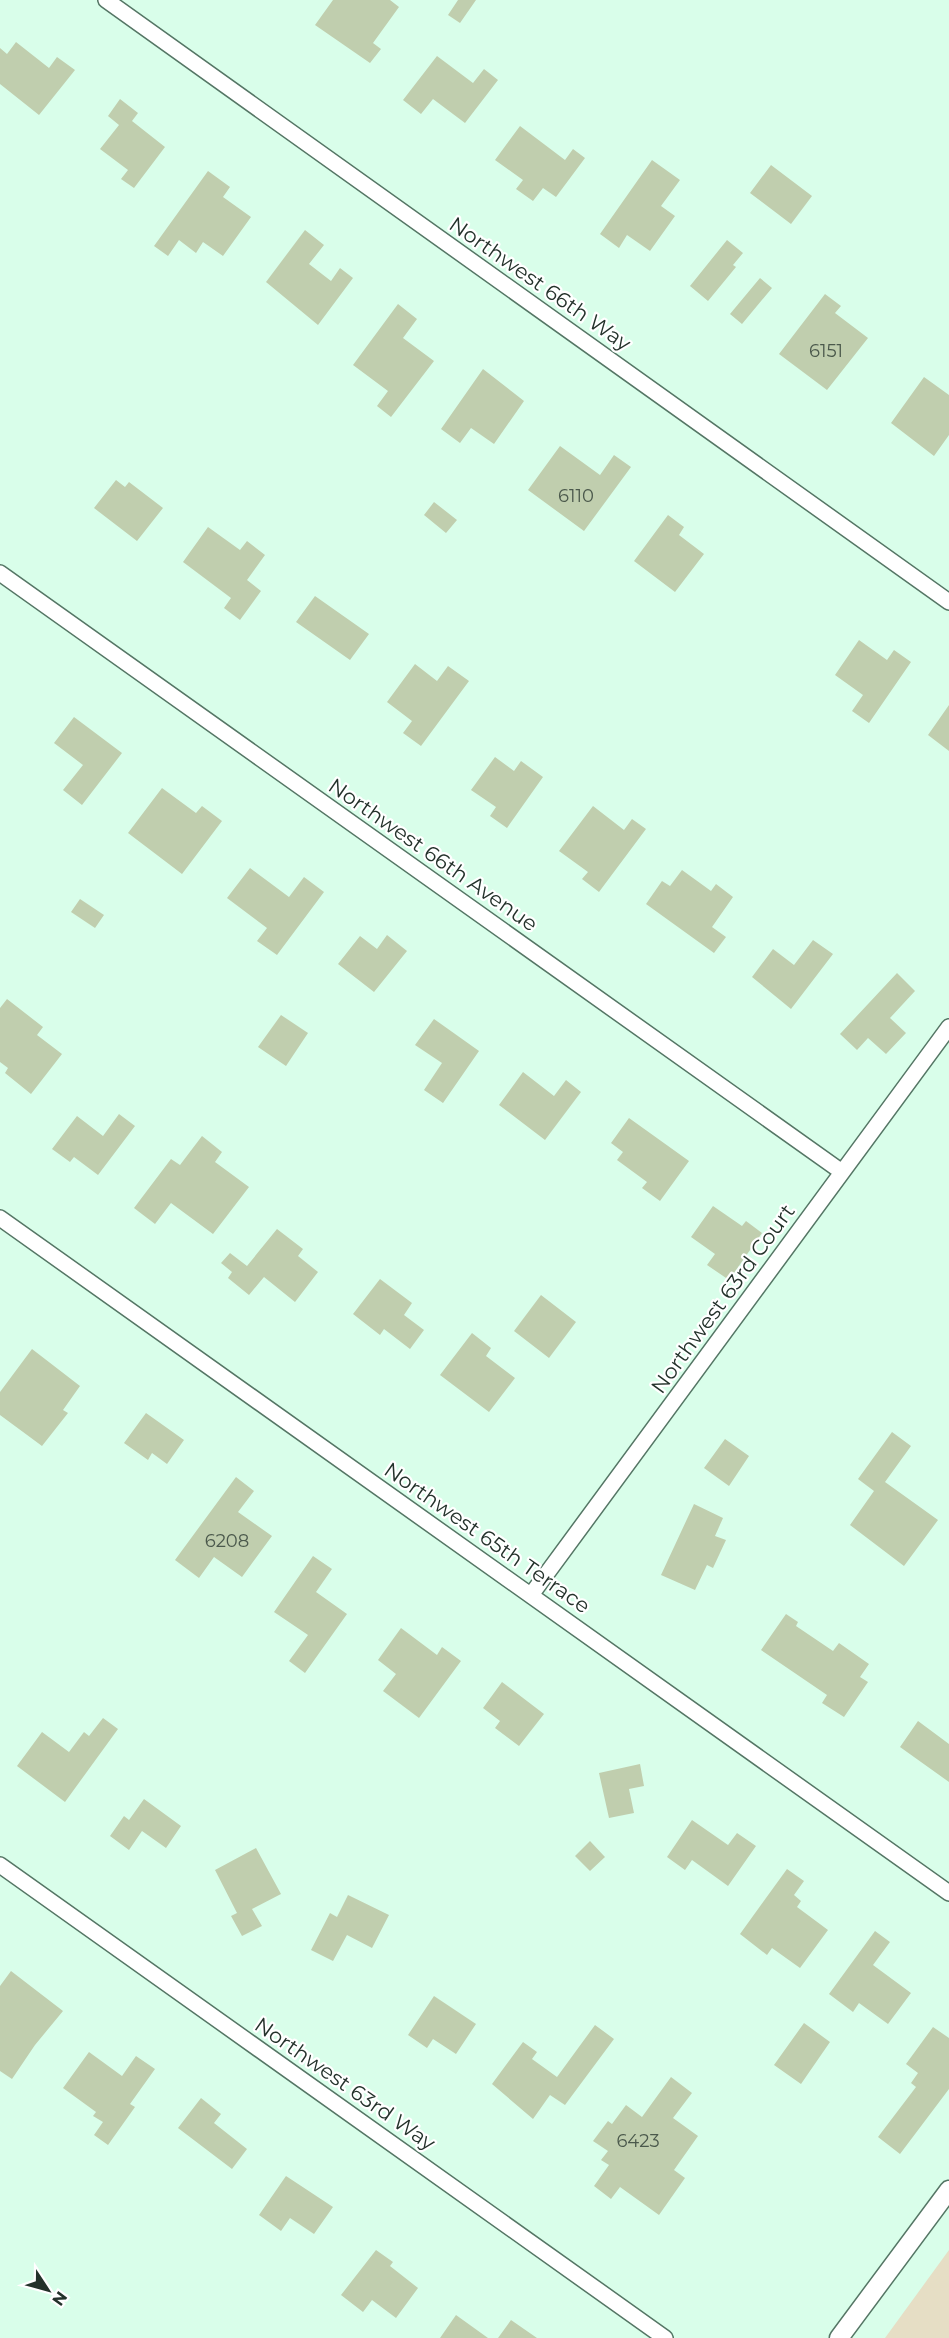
<svg xmlns="http://www.w3.org/2000/svg" width="949" height="2338" font-family="Montserrat,sans-serif">
	<rect width="100%" height="100%" fill="#d9feea"/>
	<path fill="#e6dec5" d="M 949,2250 L 949,2338 L 885,2338 Z"/>
	<path fill="#c0ceae" d="M 333,0 L 390,0 L 399,7 L 373,43 L 381,49 L 370,63 L 315,25 Z
		M 458,0 L 476,0 L 460,23 L 448,15 Z
		M 16,42 L 49,68 L 57,57 L 75,70 L 39,115 L 0,84 L 0,48 L 7,54 Z
		M 437,56 L 473,83 L 484,69 L 498,80 L 465,123 L 433,99 L 421,114 L 403,100 Z
		M 120,99 L 138,113 L 132,121 L 165,147 L 134,188 L 121,179 L 128,170 L 100,149 L 119,125 L 108,116 Z
		M 520,126 L 565,160 L 573,149 L 585,158 L 556,197 L 543,188 L 533,201 L 516,189 L 523,180 L 495,160 Z
		M 652,160 L 680,180 L 661,206 L 675,216 L 650,251 L 627,235 L 619,248 L 600,234 Z
		M 771,165 L 812,196 L 791,224 L 750,193 Z
		M 208,171 L 230,187 L 223,197 L 251,217 L 223,256 L 203,242 L 196,253 L 179,240 L 168,256 L 154,246 Z
		M 305,230 L 324,245 L 309,264 L 331,281 L 340,268 L 353,278 L 318,325 L 266,282 Z
		M 727,240 L 743,253 L 733,265 L 736,267 L 708,301 L 690,286 Z
		M 760,278 L 772,288 L 742,324 L 730,314 Z
		M 825,294 L 841,306 L 835,313 L 868,338 L 827,390 L 779,354 Z
		M 398,304 L 417,319 L 403,338 L 434,361 L 391,417 L 377,406 L 388,391 L 353,365 Z
		M 483,369 L 524,401 L 494,444 L 471,428 L 460,443 L 441,429 Z
		M 924,377 L 949,395 L 949,435 L 934,456 L 891,423 Z
		M 560,446 L 600,475 L 614,455 L 631,467 L 584,531 L 528,490 Z
		M 116,480 L 125,487 L 129,482 L 163,508 L 137,541 L 94,508 Z
		M 434,502 L 457,520 L 446,533 L 424,515 Z
		M 668,515 L 684,527 L 679,535 L 704,554 L 675,592 L 634,561 Z
		M 208,527 L 240,550 L 247,541 L 265,555 L 247,580 L 261,591 L 240,620 L 224,608 L 231,598 L 183,562 Z
		M 315,596 L 369,634 L 350,660 L 296,622 Z
		M 859,640 L 887,660 L 894,650 L 911,662 L 869,723 L 852,711 L 863,695 L 835,675 Z
		M 415,664 L 437,681 L 448,666 L 469,681 L 421,746 L 403,733 L 412,721 L 387,702 Z
		M 949,705 L 949,751 L 928,735 Z
		M 74,717 L 122,753 L 82,805 L 63,790 L 83,765 L 54,743 Z
		M 495,757 L 514,771 L 521,761 L 543,777 L 507,828 L 490,816 L 496,807 L 471,790 Z
		M 162,788 L 196,813 L 202,806 L 222,821 L 182,874 L 128,833 Z
		M 593,806 L 624,830 L 632,819 L 646,829 L 599,892 L 582,879 L 588,872 L 559,851 Z
		M 250,868 L 289,897 L 304,877 L 324,892 L 277,955 L 257,941 L 267,928 L 227,898 Z
		M 682,870 L 711,891 L 716,884 L 733,897 L 712,927 L 726,937 L 714,953 L 646,904 L 662,881 L 670,886 Z
		M 80,899 L 104,915 L 95,928 L 71,912 Z
		M 387,935 L 407,951 L 374,992 L 338,964 L 360,936 L 377,949 Z
		M 813,940 L 833,954 L 791,1009 L 752,977 L 773,949 L 794,965 Z
		M 897,973 L 915,991 L 890,1018 L 906,1033 L 886,1054 L 868,1038 L 857,1050 L 840,1034 Z
		M 7,999 L 43,1027 L 37,1035 L 62,1054 L 31,1094 L 5,1073 L 8,1068 L 0,1062 L 0,1008 Z
		M 281,1015 L 308,1033 L 286,1066 L 258,1047 Z
		M 434,1019 L 479,1051 L 443,1103 L 424,1090 L 442,1063 L 415,1045 Z
		M 523,1072 L 554,1096 L 566,1080 L 581,1092 L 545,1140 L 499,1105 Z
		M 119,1114 L 135,1126 L 98,1175 L 74,1157 L 70,1162 L 52,1149 L 77,1116 L 103,1136 Z
		M 629,1118 L 689,1161 L 660,1201 L 642,1188 L 647,1182 L 617,1160 L 623,1152 L 611,1143 Z
		M 202,1136 L 222,1152 L 215,1162 L 249,1187 L 213,1234 L 171,1203 L 155,1224 L 134,1208 L 171,1159 L 180,1165 Z
		M 713,1206 L 742,1226 L 746,1221 L 762,1233 L 729,1280 L 707,1265 L 715,1254 L 691,1237 Z
		M 277,1229 L 303,1249 L 298,1256 L 318,1272 L 295,1302 L 264,1277 L 249,1295 L 228,1278 L 232,1272 L 221,1263 L 230,1253 L 247,1266 Z
		M 380,1279 L 412,1303 L 404,1315 L 424,1330 L 410,1349 L 384,1329 L 380,1335 L 353,1314 Z
		M 541,1295 L 576,1322 L 549,1358 L 514,1331 Z
		M 472,1333 L 491,1348 L 486,1356 L 515,1378 L 489,1412 L 440,1375 Z
		M 32,1349 L 80,1386 L 63,1410 L 68,1413 L 42,1446 L 0,1415 L 0,1392 Z
		M 146,1413 L 184,1440 L 167,1464 L 152,1453 L 148,1460 L 124,1443 Z
		M 892,1432 L 911,1446 L 885,1482 L 938,1520 L 904,1566 L 850,1525 L 874,1491 L 858,1479 Z
		M 725,1439 L 749,1456 L 729,1486 L 704,1468 Z
		M 236,1477 L 254,1491 L 238,1512 L 272,1536 L 242,1577 L 214,1557 L 199,1578 L 175,1560 Z
		M 694,1504 L 723,1518 L 715,1536 L 726,1540 L 713,1568 L 707,1565 L 695,1590 L 661,1575 Z
		M 313,1556 L 332,1569 L 316,1592 L 347,1614 L 305,1673 L 289,1661 L 308,1635 L 274,1612 Z
		M 786,1614 L 798,1622 L 796,1626 L 833,1651 L 839,1643 L 869,1664 L 860,1677 L 868,1682 L 844,1717 L 822,1703 L 827,1695 L 761,1650 Z
		M 401,1628 L 437,1655 L 442,1647 L 461,1661 L 419,1718 L 383,1691 L 396,1674 L 378,1660 Z
		M 502,1682 L 544,1714 L 519,1746 L 495,1728 L 500,1721 L 483,1708 Z
		M 103,1718 L 118,1729 L 65,1802 L 17,1766 L 42,1732 L 69,1752 L 84,1732 L 89,1736 Z
		M 918,1721 L 949,1744 L 949,1782 L 900,1747 Z
		M 640,1764 L 644,1786 L 629,1789 L 634,1813 L 609,1818 L 599,1773 Z
		M 144,1799 L 181,1826 L 166,1848 L 142,1831 L 129,1850 L 110,1836 L 124,1816 L 129,1820 Z
		M 692,1820 L 728,1845 L 737,1833 L 756,1846 L 728,1886 L 692,1860 L 685,1870 L 667,1857 Z
		M 590,1841 L 605,1857 L 590,1871 L 575,1856 Z
		M 256,1848 L 281,1894 L 252,1909 L 262,1926 L 242,1936 L 231,1916 L 237,1913 L 215,1870 Z
		M 787,1869 L 804,1881 L 794,1895 L 801,1901 L 797,1907 L 828,1930 L 800,1968 L 772,1948 L 767,1955 L 740,1934 Z
		M 348,1895 L 389,1915 L 372,1948 L 347,1935 L 333,1961 L 311,1950 L 330,1913 L 337,1917 Z
		M 875,1931 L 890,1942 L 873,1965 L 911,1993 L 888,2024 L 859,2003 L 853,2012 L 829,1994 Z
		M 11,1971 L 63,2011 L 35,2045 L 12,2079 L 0,2071 L 0,1986 Z
		M 434,1996 L 476,2024 L 456,2054 L 433,2039 L 427,2048 L 408,2035 Z
		M 804,2023 L 830,2042 L 801,2084 L 774,2065 Z
		M 595,2025 L 614,2039 L 565,2105 L 550,2095 L 533,2119 L 492,2084 L 523,2042 L 537,2052 L 532,2059 L 557,2077 Z
		M 933,2027 L 949,2038 L 949,2089 L 900,2154 L 878,2137 L 916,2087 L 911,2083 L 918,2073 L 906,2064 Z
		M 89,2052 L 122,2076 L 136,2056 L 155,2069 L 130,2104 L 135,2107 L 108,2145 L 94,2135 L 103,2122 L 93,2116 L 96,2112 L 63,2088 Z
		M 671,2077 L 692,2093 L 673,2118 L 698,2136 L 674,2170 L 685,2178 L 659,2215 L 620,2187 L 611,2199 L 594,2186 L 609,2165 L 601,2160 L 608,2151 L 593,2141 L 608,2121 L 612,2124 L 626,2105 L 642,2117 Z
		M 201,2098 L 221,2114 L 214,2123 L 247,2149 L 232,2169 L 178,2128 Z
		M 286,2176 L 333,2207 L 314,2234 L 290,2218 L 281,2231 L 259,2215 Z
		M 376,2250 L 393,2262 L 390,2266 L 418,2288 L 396,2318 L 372,2300 L 363,2312 L 341,2295 Z
		M 456,2315 L 488,2338 L 440,2338 Z
		M 511,2320 L 537,2338 L 498,2338 Z"/>
	<g fill="none" stroke-linecap="round" stroke-linejoin="round">
		<defs>
			<path id="minor" d="M 106,0 L 949,602
				M 0,573 L 842,1172
				M 0,1218 L 949,1893
				M 531,1595 L 949,1027
				M 0,1865 L 665,2338"/>
			<path id="tertiary" d="M 839,2338 L 949,2190"/>
		</defs>
		<use href="#minor" stroke="#557665" stroke-width="18"/>
		<use href="#tertiary" stroke="#557665" stroke-width="21"/>
		<use href="#minor" stroke="#fff" stroke-width="15"/>
		<use href="#tertiary" stroke="#fff" stroke-width="18"/>
	</g>
	<g text-anchor="middle" stroke-width="4.5" stroke-linejoin="round" paint-order="stroke">
		<g font-size="18" fill="#4b594c">
			<text x="826" y="357">6151</text>
			<text x="576" y="502">6110</text>
			<text x="227" y="1547">6208</text>
			<text x="638" y="2147">6423</text>
		</g>
		<g font-size="21" fill="#24322b" stroke="#fff">
			<text transform="translate(540 284) rotate(35)" y="7">Northwest 66th Way</text>
			<text transform="translate(433 855) rotate(35)" y="7">Northwest 66th Avenue</text>
			<text transform="translate(723 1299) rotate(-54)" y="7">Northwest 63rd Court</text>
			<text transform="translate(487 1538) rotate(35)" y="7">Northwest 65th Terrace</text>
			<text transform="translate(345 2084) rotate(35)" y="7">Northwest 63rd Way</text>
		</g>
	</g>
	<g transform="translate(48 2290) rotate(126)" stroke="#ffffff" stroke-width="4.5" paint-order="stroke">
	<path d="M0-4.5L10 22L0 15L-10 22Z" fill="#24322b"/>
	<text y="-9" font-size="16" font-weight="bold" text-anchor="middle" fill="#24322b">N</text>
	</g>
</svg>
